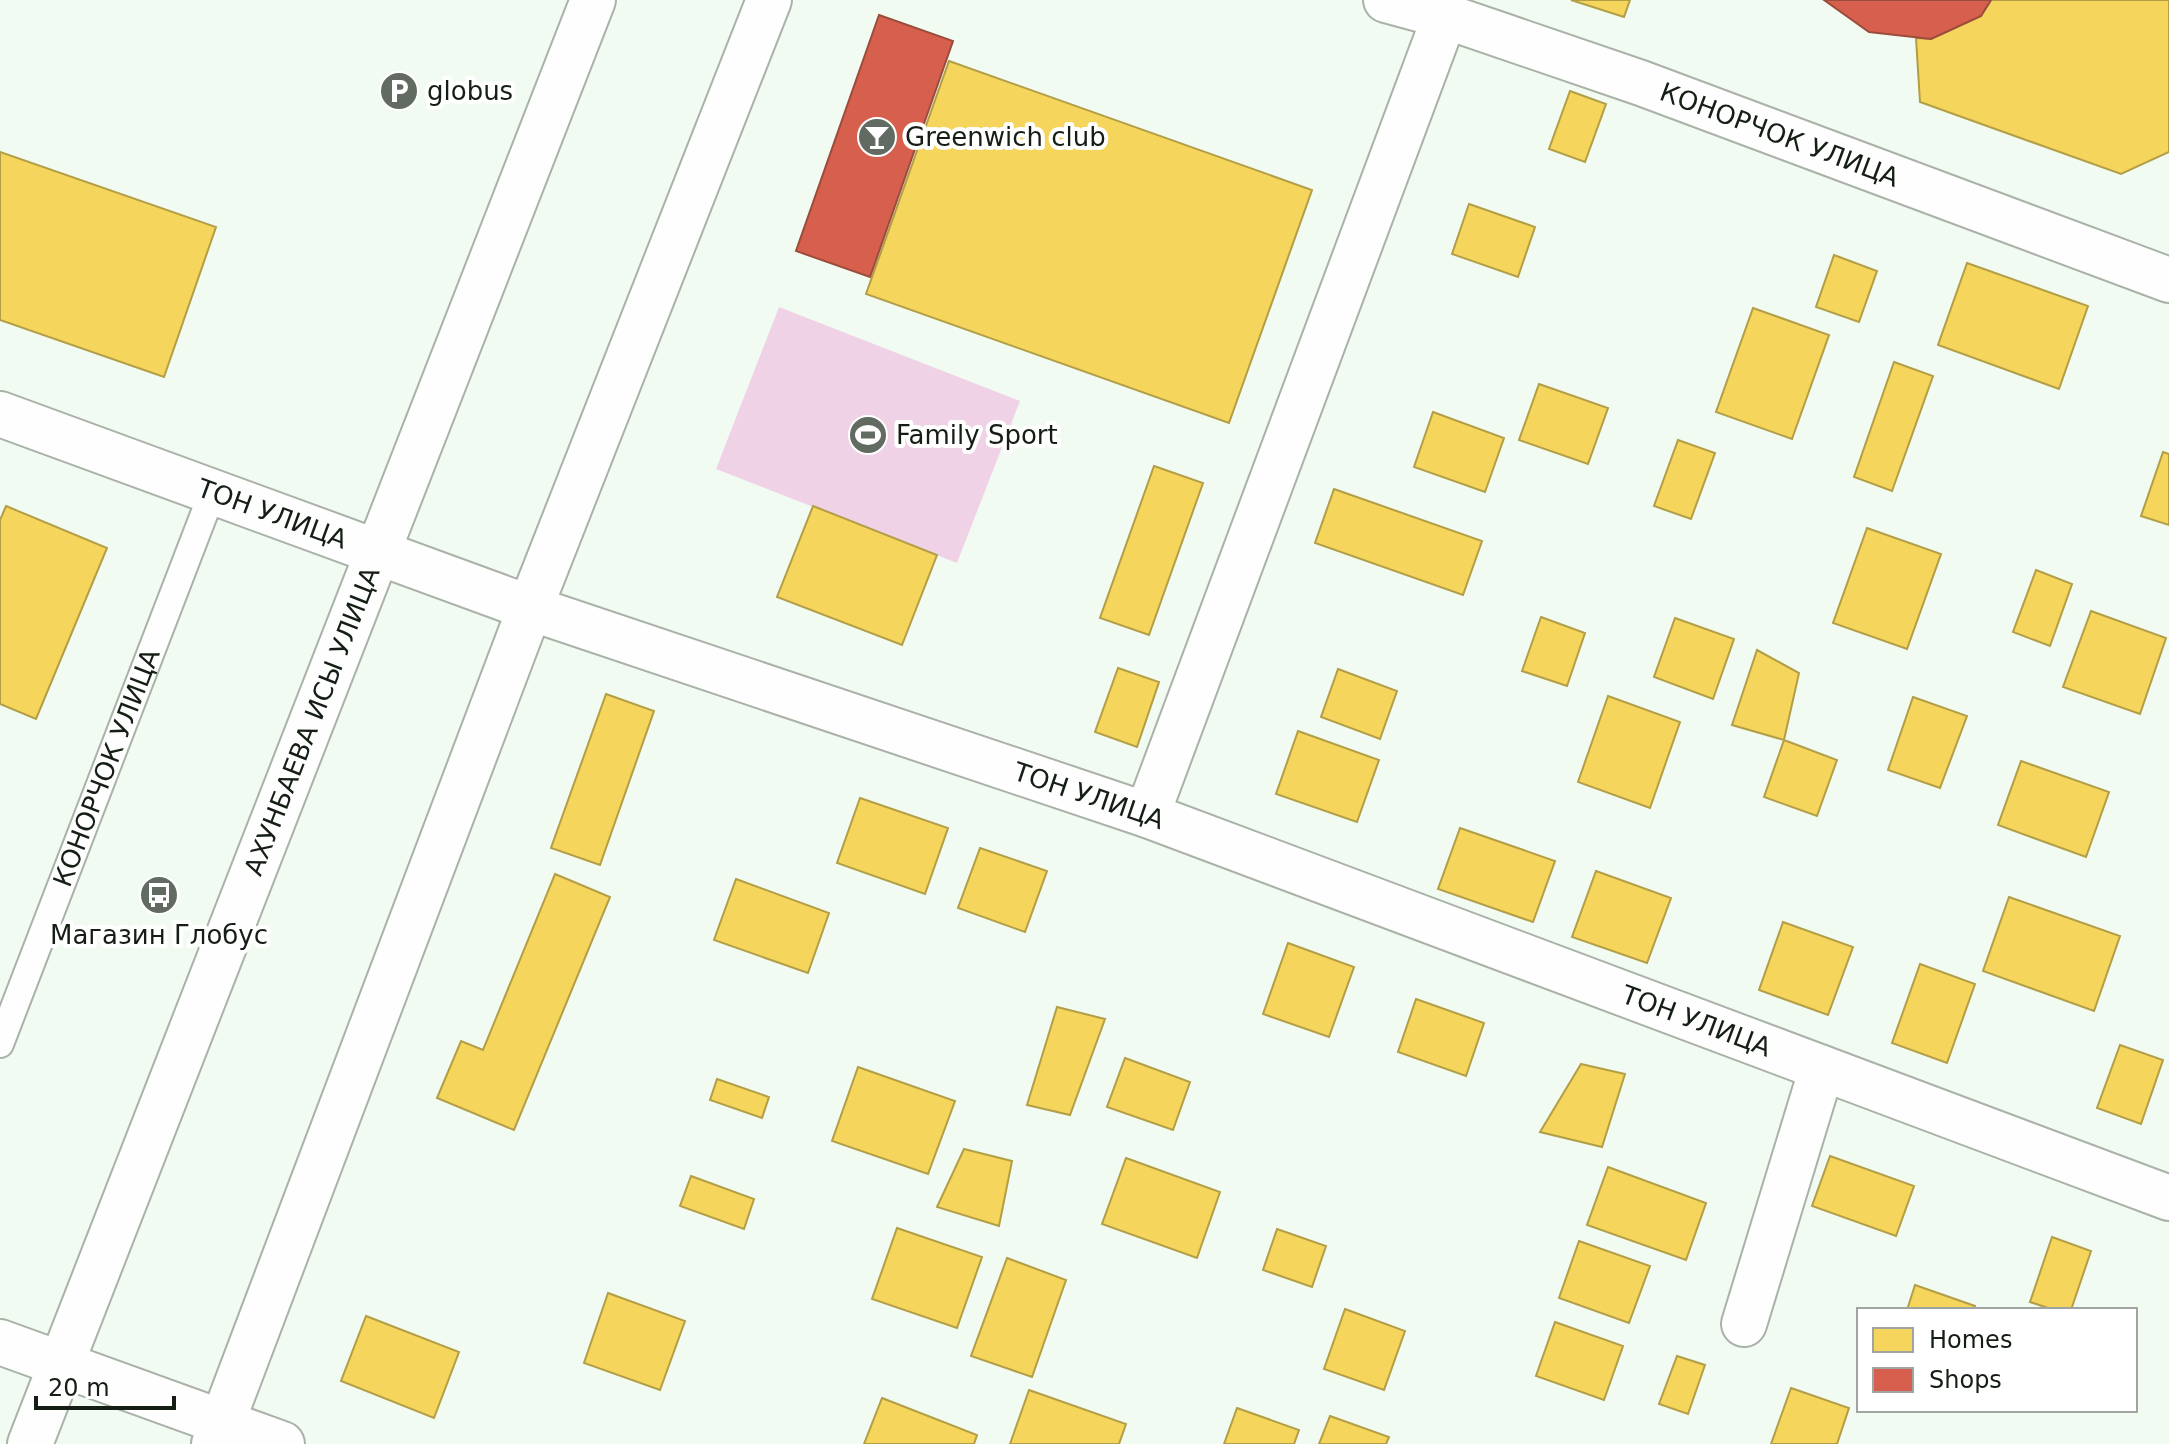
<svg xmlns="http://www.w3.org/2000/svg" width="2169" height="1444" font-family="'DejaVu Sans',sans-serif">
	<rect width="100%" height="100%" fill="#f2fbf1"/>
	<path fill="#f0d2e7" d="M 779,307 L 1020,401 L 957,563 L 716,469 Z"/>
	<path fill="#f6d55c" stroke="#b29e46" stroke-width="2" d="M 1571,0 L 1630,0 L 1624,17 Z
		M 1991,0 L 2169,0 L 2169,152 L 2121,174 L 1920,102 L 1916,38 L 1931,39 L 1981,16 Z
		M 949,61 L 1312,190 L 1229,423 L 866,294 Z
		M 1570,91 L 1606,104 L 1585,162 L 1549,149 Z
		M 0,152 L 216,227 L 164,377 L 0,320 Z
		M 1469,204 L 1535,227 L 1518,277 L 1452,254 Z
		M 1834,255 L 1877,271 L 1859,322 L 1816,307 Z
		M 1967,263 L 2088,306 L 2059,389 L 1938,345 Z
		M 1753,308 L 1829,335 L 1792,439 L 1716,412 Z
		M 1894,362 L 1933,376 L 1892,491 L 1854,477 Z
		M 1539,384 L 1608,408 L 1588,464 L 1519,440 Z
		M 1433,412 L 1504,438 L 1485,492 L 1414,467 Z
		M 1678,440 L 1715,453 L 1691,519 L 1654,506 Z
		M 2163,452 L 2169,454 L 2169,525 L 2141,516 Z
		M 1154,466 L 1203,483 L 1149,635 L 1100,618 Z
		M 1334,489 L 1482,541 L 1463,595 L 1315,543 Z
		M 6,506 L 107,548 L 36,719 L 0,704 L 0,520 Z
		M 813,506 L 937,555 L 902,645 L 777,597 Z
		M 1867,528 L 1941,554 L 1907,649 L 1833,623 Z
		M 2036,570 L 2072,584 L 2050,646 L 2013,632 Z
		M 2091,611 L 2166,638 L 2140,714 L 2063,687 Z
		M 1541,617 L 1585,633 L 1567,686 L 1522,671 Z
		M 1675,618 L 1734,639 L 1713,699 L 1654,677 Z
		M 1757,650 L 1799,673 L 1784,740 L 1732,725 Z
		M 1118,668 L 1159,682 L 1137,747 L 1095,732 Z
		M 1338,669 L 1397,691 L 1380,739 L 1321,717 Z
		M 606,694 L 654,711 L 600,865 L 551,848 Z
		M 1608,696 L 1680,722 L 1650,808 L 1578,782 Z
		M 1913,697 L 1967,716 L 1940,788 L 1888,770 Z
		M 1298,731 L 1379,760 L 1357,822 L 1276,794 Z
		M 1784,740 L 1837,760 L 1817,816 L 1764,797 Z
		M 2021,761 L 2109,792 L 2086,857 L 1998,825 Z
		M 860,798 L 948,828 L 925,894 L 837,863 Z
		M 1460,828 L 1555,861 L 1533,922 L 1438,889 Z
		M 980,848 L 1047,871 L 1025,932 L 958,908 Z
		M 1596,871 L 1671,898 L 1647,963 L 1572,937 Z
		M 555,874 L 610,897 L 514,1130 L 437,1098 L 461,1041 L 483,1050 Z
		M 736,879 L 829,913 L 808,973 L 714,940 Z
		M 2009,897 L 2120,936 L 2094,1011 L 1983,971 Z
		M 1783,922 L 1853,947 L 1828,1015 L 1759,990 Z
		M 1288,943 L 1354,967 L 1329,1037 L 1263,1014 Z
		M 1920,964 L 1975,984 L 1947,1063 L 1892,1043 Z
		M 1416,999 L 1484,1023 L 1466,1076 L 1398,1052 Z
		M 1057,1007 L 1105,1019 L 1070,1115 L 1027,1105 Z
		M 2120,1045 L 2163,1060 L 2141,1124 L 2097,1108 Z
		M 1125,1058 L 1190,1082 L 1173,1130 L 1107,1107 Z
		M 1581,1064 L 1625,1074 L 1602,1147 L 1540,1132 Z
		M 858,1067 L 955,1101 L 928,1174 L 832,1141 Z
		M 717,1079 L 769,1097 L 762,1118 L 710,1100 Z
		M 964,1149 L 1012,1161 L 999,1226 L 937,1207 Z
		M 1830,1156 L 1914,1186 L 1896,1236 L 1812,1206 Z
		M 1126,1158 L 1220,1192 L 1197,1258 L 1102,1224 Z
		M 1608,1167 L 1706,1203 L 1686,1260 L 1587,1225 Z
		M 691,1176 L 754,1199 L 744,1229 L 680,1206 Z
		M 897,1228 L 982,1257 L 957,1328 L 872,1299 Z
		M 1277,1229 L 1326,1246 L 1312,1287 L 1263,1270 Z
		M 2052,1237 L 2091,1251 L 2071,1310 L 2054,1310 L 2030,1302 Z
		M 1579,1241 L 1650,1266 L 1629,1323 L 1559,1298 Z
		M 1007,1258 L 1066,1280 L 1032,1377 L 971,1356 Z
		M 1915,1285 L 1975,1306 L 1974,1310 L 1907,1310 Z
		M 608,1293 L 685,1321 L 660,1390 L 584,1363 Z
		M 1345,1309 L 1405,1331 L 1384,1390 L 1324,1369 Z
		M 366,1316 L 459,1352 L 434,1418 L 341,1381 Z
		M 1555,1322 L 1623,1346 L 1604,1400 L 1536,1376 Z
		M 1677,1356 L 1705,1365 L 1688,1414 L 1659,1404 Z
		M 1791,1388 L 1849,1408 L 1837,1444 L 1771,1444 Z
		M 1029,1390 L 1126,1424 L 1119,1444 L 1010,1444 Z
		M 882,1398 L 977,1435 L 974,1444 L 864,1444 Z
		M 1237,1408 L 1299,1430 L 1294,1444 L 1224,1444 Z
		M 1330,1416 L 1389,1437 L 1386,1444 L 1319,1444 Z"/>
	<path fill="#d6604d" stroke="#9c4c3c" stroke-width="2" d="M 1824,0 L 1991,0 L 1981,16 L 1931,39 L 1869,32 Z
		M 879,15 L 953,41 L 870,277 L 796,251 Z"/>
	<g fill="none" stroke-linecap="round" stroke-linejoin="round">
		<defs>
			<g id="lane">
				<path id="s1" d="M 0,1044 L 213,491"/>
			</g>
			<g id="street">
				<path id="s2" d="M 1386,0 L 1445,16 L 1641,83 L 2169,280"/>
				<path id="s3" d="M 0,414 L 530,608 L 1147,815 L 2169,1198"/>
				<path d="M 1147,815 L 1445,16"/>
				<path d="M 1744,1324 L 1822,1068"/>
				<path d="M 0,1342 L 282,1444"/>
				<path d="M 214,1444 L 530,608 L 769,0"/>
			</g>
			<g id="secondary">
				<path id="s4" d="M 30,1444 L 593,0"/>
			</g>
		</defs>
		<use href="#lane" stroke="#aab2a8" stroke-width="30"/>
		<use href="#street" stroke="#aab2a8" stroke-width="48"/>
		<use href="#secondary" stroke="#aab2a8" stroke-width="48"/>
		<use href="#lane" stroke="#fdfefd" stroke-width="26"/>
		<use href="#street" stroke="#fdfefd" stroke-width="44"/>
		<use href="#secondary" stroke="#fdfefd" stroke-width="44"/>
	</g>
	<defs>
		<symbol id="parking-disc" viewBox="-11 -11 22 22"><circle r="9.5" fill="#626b61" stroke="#fff"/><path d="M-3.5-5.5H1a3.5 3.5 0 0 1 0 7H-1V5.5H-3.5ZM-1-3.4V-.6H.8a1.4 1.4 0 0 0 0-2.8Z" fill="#fff"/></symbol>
		<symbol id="bar-disc" viewBox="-11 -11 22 22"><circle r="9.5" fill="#626b61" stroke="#fff"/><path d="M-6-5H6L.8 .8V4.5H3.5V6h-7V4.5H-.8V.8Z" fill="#fff"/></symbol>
		<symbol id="stadium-disc" viewBox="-11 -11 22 22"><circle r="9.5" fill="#626b61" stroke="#fff"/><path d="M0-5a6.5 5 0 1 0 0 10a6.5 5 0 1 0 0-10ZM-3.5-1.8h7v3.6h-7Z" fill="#fff"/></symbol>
		<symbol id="bus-disc" viewBox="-11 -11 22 22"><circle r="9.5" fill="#626b61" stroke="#fff"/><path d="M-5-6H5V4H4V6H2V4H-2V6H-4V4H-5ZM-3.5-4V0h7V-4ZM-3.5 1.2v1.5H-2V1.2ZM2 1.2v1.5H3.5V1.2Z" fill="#fff"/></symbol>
	</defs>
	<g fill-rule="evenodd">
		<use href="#parking-disc" x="377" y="69" width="44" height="44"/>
		<use href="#bar-disc" x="855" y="115" width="44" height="44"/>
		<use href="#stadium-disc" x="846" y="413" width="44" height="44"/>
		<use href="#bus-disc" x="137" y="873" width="44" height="44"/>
	</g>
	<g text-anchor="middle" stroke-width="8" stroke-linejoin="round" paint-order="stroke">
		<g font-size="26" fill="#151e14" stroke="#fff" text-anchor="start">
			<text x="427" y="100">globus</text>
			<text x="905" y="146">Greenwich club</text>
			<text x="896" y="444">Family Sport</text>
			<text x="159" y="944" text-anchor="middle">Магазин Глобус</text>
		</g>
		<g font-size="26" fill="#151e14" stroke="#fff">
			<text dy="9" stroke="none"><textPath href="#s2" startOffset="416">КОНОРЧОК УЛИЦА</textPath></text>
			<text dy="9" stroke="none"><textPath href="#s3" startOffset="290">ТОН УЛИЦА</textPath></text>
			<text dy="9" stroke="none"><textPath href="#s4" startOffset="776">АХУНБАЕВА ИСЫ УЛИЦА</textPath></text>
			<text dy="9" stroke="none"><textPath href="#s1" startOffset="296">КОНОРЧОК УЛИЦА</textPath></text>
			<text dy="9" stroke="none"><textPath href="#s3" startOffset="1154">ТОН УЛИЦА</textPath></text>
			<text dy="9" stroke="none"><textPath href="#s3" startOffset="1802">ТОН УЛИЦА</textPath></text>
		</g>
	</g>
	<rect x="1857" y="1308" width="280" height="104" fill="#ffffff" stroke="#a1a5a1" stroke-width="2"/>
	<rect x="1873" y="1328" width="40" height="24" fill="#f6d55c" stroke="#a1a5a1" stroke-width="2"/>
	<text x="1929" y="1348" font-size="24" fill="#151e14">Homes</text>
	<rect x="1873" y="1368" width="40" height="24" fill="#d6604d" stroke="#a1a5a1" stroke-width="2"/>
	<text x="1929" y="1388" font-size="24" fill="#151e14">Shops</text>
	<path d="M36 1396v12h138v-12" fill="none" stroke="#151e14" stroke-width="4"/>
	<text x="48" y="1396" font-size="24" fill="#151e14" stroke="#ffffff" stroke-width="6" paint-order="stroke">20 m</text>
</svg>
